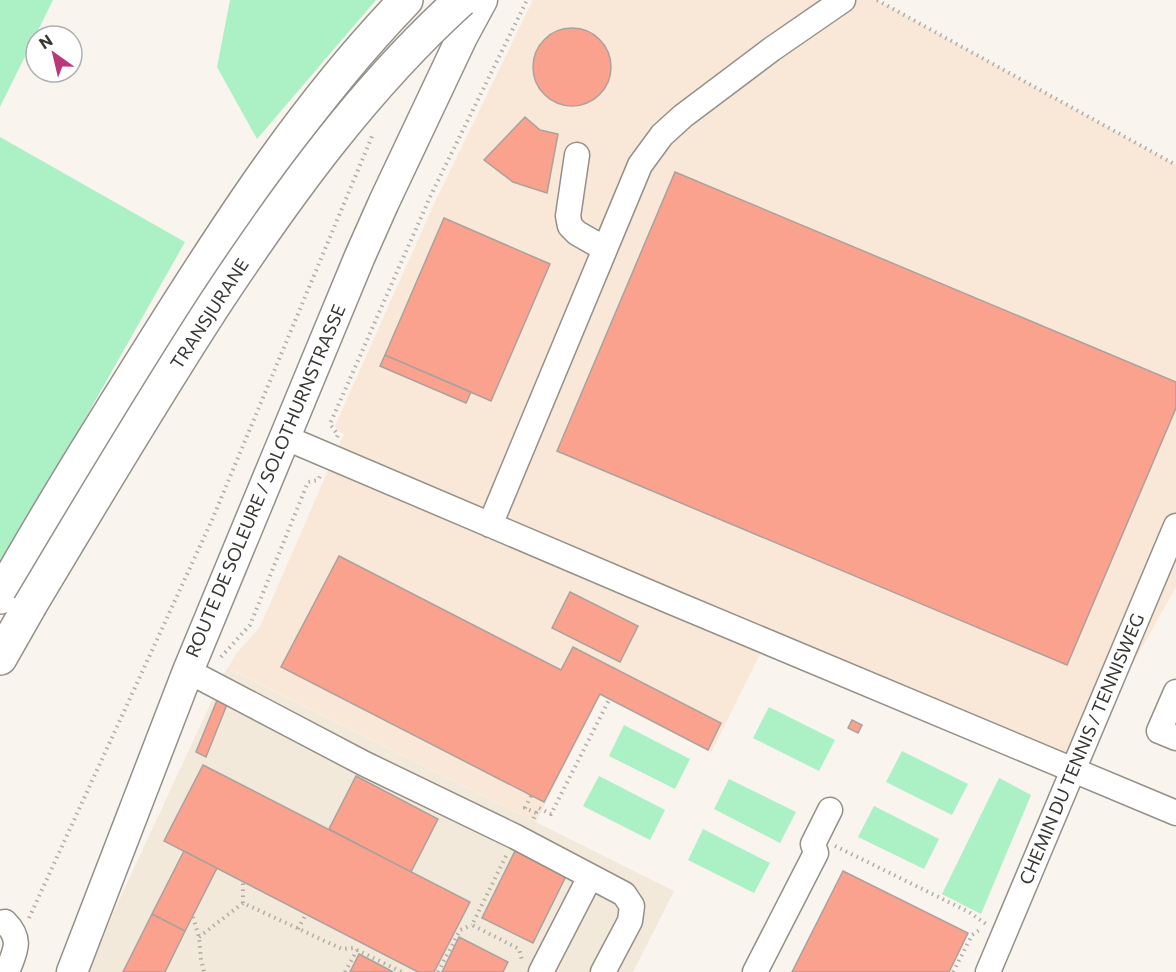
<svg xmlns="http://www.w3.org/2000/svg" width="1176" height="972" font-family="Commissioner,sans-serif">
	<rect width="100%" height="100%" fill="#f9f4ed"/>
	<path fill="#f9e8d7" d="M 533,0 L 877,0 L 1176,165 L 1176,587 L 1073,770 L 767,640 L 711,753 L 600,695 L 536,822 L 228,668 L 236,654 L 260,627 L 344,434 L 338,431 L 335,426 L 434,204 Z"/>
	<path fill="#f2e9db" d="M 227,668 L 674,891 L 633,972 L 89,972 L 115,909 Z"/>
	<path fill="#acf0c6" d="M 0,0 L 53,0 L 0,107 Z
		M 230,0 L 376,0 L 257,139 L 217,67 Z
		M 0,137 L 185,242 L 0,569 Z
		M 769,707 L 835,740 L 819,771 L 753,738 Z
		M 624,725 L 690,759 L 675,789 L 609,756 Z
		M 902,751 L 968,784 L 952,815 L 886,782 Z
		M 599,776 L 665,810 L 650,840 L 583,806 Z
		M 999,778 L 1031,795 L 981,914 L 942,894 Z
		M 729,779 L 796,812 L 780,843 L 714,809 Z
		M 874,806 L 939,839 L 924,869 L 858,837 Z
		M 703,829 L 770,863 L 754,893 L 688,860 Z"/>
	<path fill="#fba28e" stroke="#aaa19e" stroke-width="1.5" d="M533 67a39 39 0 1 1 78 0a39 39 0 1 1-78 0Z
		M 525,117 L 540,130 L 558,134 L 547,193 L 513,182 L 484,160 Z
		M 675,172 L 1176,382 L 1176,408 L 1067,665 L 557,451 Z
		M 444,218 L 550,264 L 491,401 L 385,355 Z
		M 385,355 L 471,392 L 466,403 L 380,366 Z
		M 339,556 L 561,670 L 573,647 L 721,723 L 708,750 L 600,694 L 544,802 L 281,667 Z
		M 570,592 L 638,626 L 620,662 L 552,628 Z
		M 218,698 L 228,702 L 206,757 L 196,752 Z
		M 852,720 L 862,725 L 858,733 L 848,728 Z
		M 203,765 L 470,902 L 434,972 L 418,972 L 164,841 Z
		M 356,776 L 438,819 L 411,872 L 329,829 Z
		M 516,849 L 567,874 L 533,943 L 482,918 Z
		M 184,851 L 217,868 L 185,931 L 152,914 Z
		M 843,871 L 968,933 L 949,972 L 792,972 Z
		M 152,914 L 185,931 L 165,972 L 123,972 Z
		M 459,937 L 508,962 L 503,972 L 442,972 Z
		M 359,954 L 380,965 L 393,972 L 350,972 Z"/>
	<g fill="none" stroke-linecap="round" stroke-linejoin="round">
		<defs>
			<path id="minor" d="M 605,249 L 640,165 L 662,135 L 683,116 L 772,49 L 843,0
				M 284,437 L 667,600 L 1176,813
				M 490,525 L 605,249 L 577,233 L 570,226 L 568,216 L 577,155
				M 188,671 L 365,764 L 516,837 L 624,894 L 632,906 L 630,921 L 603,972
				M 1176,692 L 1159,731 L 1176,738
				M 0,923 L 5,922 C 23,940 15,951 7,972
				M 541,972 L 590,877
				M 755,972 L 816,853 L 813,844 L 830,810
				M 988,972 L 1176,526"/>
			<path id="major" d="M 72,972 L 188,671 L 360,256 L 384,202 L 462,37 L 482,0"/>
			<path id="highway" d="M 0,597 C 50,508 104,422 158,336 C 232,218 309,100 406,0
				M 0,658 L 29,607"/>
		</defs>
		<use href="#minor" stroke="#949089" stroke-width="27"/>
		<use href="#major" stroke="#949089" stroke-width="33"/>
		<use href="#highway" stroke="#949089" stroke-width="36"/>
		<path stroke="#b0aca7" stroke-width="4" stroke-dasharray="1.5 4.5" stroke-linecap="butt" d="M 877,0 L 1176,165
			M 337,437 L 338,435 L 330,424 L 430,197 L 527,0
			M 221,657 L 250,625 L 308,482 L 318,480 L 321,474
			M 531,796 L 525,808 L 536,813 L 532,822
			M 536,813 L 539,808 L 551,814 L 609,700
			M 835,846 L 969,912 L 986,924
			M 506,856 L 472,925 L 519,949 L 522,960
			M 243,903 L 243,882
			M 193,917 L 199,937 L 201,960 L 204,972
			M 29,918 L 212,520 L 373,134
			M 298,929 L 306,914
			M 199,937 L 243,903 L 342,949 L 353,948 L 402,972
			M 345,972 L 357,950
			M 438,972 L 460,930 L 472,925
			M 953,972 L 972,935 L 981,929"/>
		<use href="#minor" stroke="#fff" stroke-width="24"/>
		<use href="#major" stroke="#fff" stroke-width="30"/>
		<use href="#highway" stroke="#fff" stroke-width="33"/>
		<defs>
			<path id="highway-bridge" d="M 29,607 C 90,505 151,402 216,302 C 288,193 364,88 461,0"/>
		</defs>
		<use href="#highway-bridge" stroke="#949089" stroke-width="36" stroke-linecap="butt"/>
		<use href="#highway-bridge" stroke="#fff" stroke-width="33"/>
	</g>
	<g text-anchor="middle" stroke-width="6" stroke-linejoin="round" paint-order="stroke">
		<g font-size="18" fill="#383633" stroke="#fff">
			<text transform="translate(210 314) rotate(-57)" y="6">TRANSJURANE</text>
			<text transform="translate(266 481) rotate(-67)" y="6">ROUTE DE SOLEURE / SOLOTHURNSTRASSE</text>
			<text transform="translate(1082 749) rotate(-67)" y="6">CHEMIN DU TENNIS / TENNISWEG</text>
		</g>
	</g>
	<g transform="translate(54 54) rotate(326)"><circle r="28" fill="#ffffff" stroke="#afafad" stroke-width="1.5"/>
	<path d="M0-4.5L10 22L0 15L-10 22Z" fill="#bc3779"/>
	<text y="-9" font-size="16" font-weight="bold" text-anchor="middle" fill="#383633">N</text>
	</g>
</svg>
